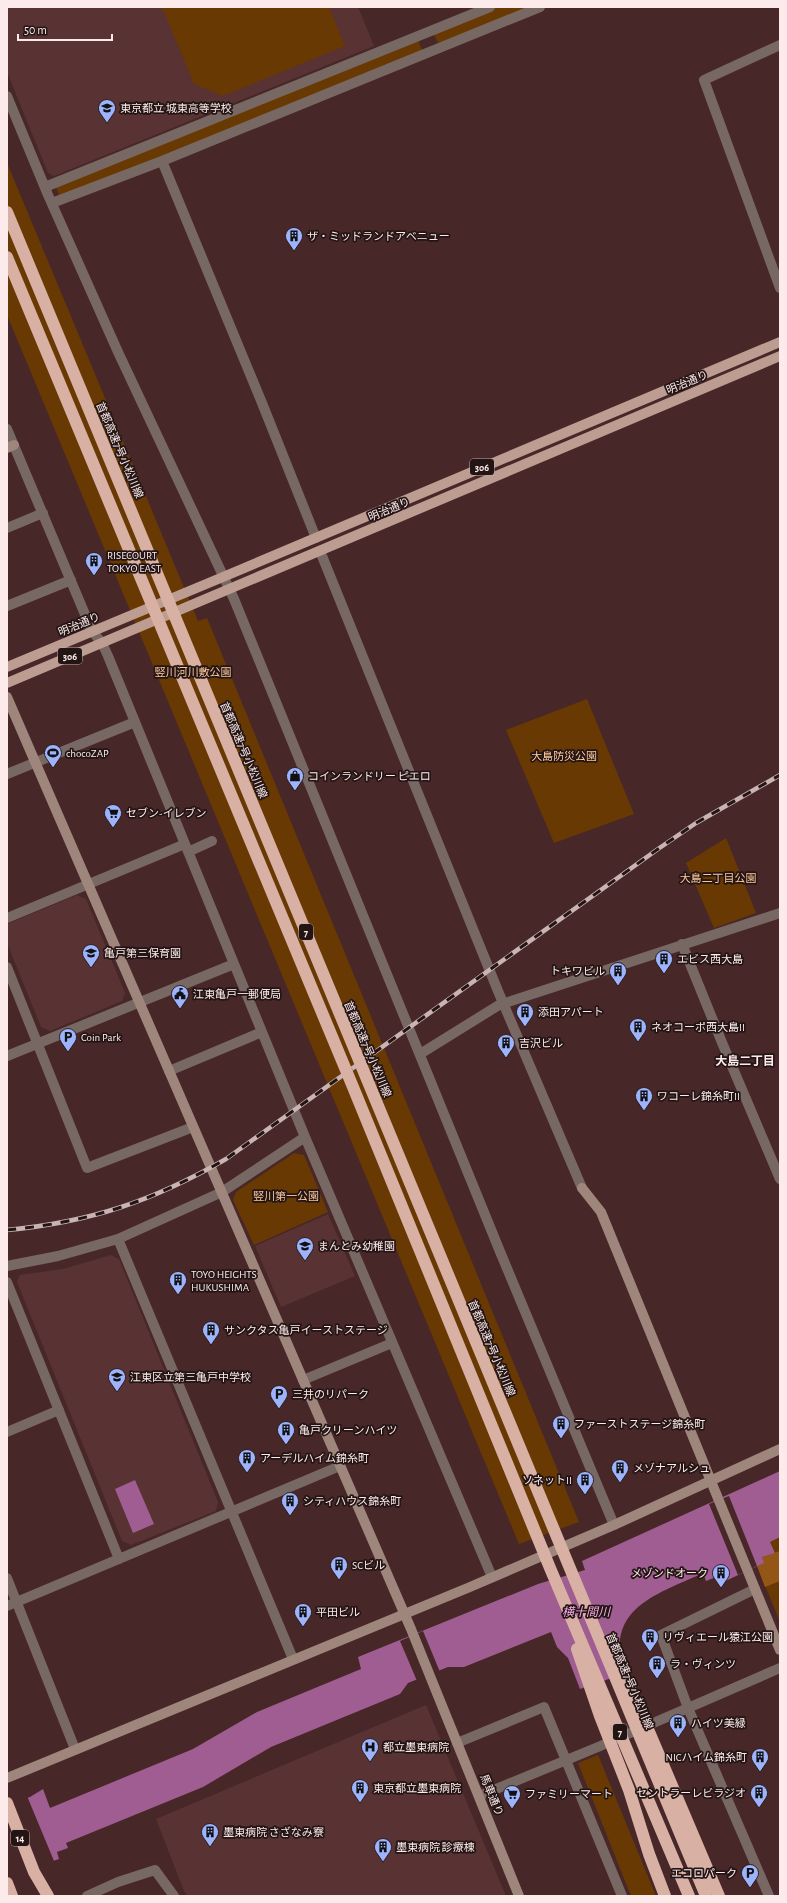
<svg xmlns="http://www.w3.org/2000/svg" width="787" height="1903" font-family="'Alegreya Sans','Noto Sans JP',sans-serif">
	<rect width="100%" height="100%" fill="#482728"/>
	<path fill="#593234" d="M 7,7 L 358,7 L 374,46 L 54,176 L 48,173 L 7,72 Z
		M 77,895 L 86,899 L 125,993 L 122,1001 L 50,1031 L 41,1027 L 7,943 L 7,924 Z
		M 328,1214 L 355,1276 L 281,1307 L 255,1246 Z
		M 111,1255 L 119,1259 L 218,1502 L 216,1511 L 131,1545 L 122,1541 L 17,1282 L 20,1275 L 63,1269 Z
		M 426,1705 L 506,1896 L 188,1896 L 184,1891 L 156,1819 Z"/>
	<path fill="#693903" d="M 162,7 L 329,7 L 345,46 L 223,96 L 194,84 Z
		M 497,7 L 532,7 L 438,43 L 434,35 L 435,32 Z
		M 418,40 L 422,50 L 421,53 L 60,197 L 55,185 Z
		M 7,163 L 198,621 L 207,618 L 579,1522 L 519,1544 L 7,315 Z
		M 587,699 L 634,814 L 554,843 L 506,730 Z
		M 726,838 L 756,913 L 714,928 L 686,863 Z
		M 294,1153 L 304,1155 L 328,1212 L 254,1245 L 233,1200 L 236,1192 Z
		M 780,1537 L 780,1622 L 757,1566 L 763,1563 L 762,1557 L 770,1541 Z
		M 598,1755 L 656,1896 L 631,1896 L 578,1763 Z"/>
	<path fill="#945616" d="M 780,1551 L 780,1581 L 765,1587 L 757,1566 L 763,1563 L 762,1557 Z"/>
	<path fill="#9f5d91" d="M 780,1471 L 780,1537 L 770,1542 L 775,1553 L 762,1557 L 764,1563 L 719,1584 L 716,1577 L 706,1581 L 703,1573 C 670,1589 617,1603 620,1649 C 620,1657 624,1665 626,1673 L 580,1689 L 568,1658 L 557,1647 L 551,1632 L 464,1667 L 448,1667 L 408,1683 L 400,1694 L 271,1747 L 203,1787 L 66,1843 L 68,1848 L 57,1852 L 59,1859 L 7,1876 L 7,1805 L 30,1797 L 43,1789 L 50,1808 L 193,1749 L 257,1712 L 361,1669 L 358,1657 L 538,1584 L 585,1570 L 582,1561 Z
		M 135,1480 L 154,1524 L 133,1533 L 115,1489 Z"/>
	<path fill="#482728" d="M 729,1496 L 757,1566 L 738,1575 L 709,1504 Z
		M 423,1631 L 440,1672 L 417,1681 L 400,1641 Z
		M 27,1796 L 54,1861 L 7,1878 L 7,1803 Z"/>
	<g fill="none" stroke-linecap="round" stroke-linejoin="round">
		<path stroke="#786863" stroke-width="10" d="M 780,45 L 704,80 L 780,288
			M 7,96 L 48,195 L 118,352 L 234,599 L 501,1254 L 614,1525
			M 162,161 L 262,403 L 316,538
			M 45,187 L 490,7
			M 52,203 L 162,161 L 540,7
			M 7,429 L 92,631 L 102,643 L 108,656 L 305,1137 L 492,1577
			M 7,528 L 43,513
			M 320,551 L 498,991 L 582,1188
			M 7,606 L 71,580
			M 7,774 L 135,722
			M 188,852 L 212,841
			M 7,918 L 185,844
			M 682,944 L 723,1045 L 780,1179
			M 7,967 L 87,1168 L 193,1127
			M 420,1054 L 499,1005 L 780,913
			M 7,1056 L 234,964
			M 169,1071 L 262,1032
			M 118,1239 L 293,1659
			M 7,1266 L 58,1256 L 118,1239 L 222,1192 L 305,1137
			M 7,1282 L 119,1559
			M 303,1380 L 392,1343
			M 7,1432 L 59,1410
			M 7,1578 L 75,1749
			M 755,1589 L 661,1635 L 688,1708 L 769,1896
			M 7,1606 L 340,1466
			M 457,1743 L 544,1707 L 622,1896
			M 479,1796 L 598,1747 L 780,1668
			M 87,1896 L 118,1882 L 155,1870 L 174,1896"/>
		<path stroke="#9f867d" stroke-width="10" d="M 7,448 L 14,445
			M 7,697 L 411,1629 L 519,1896
			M 582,1188 L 601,1212 L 780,1650
			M 7,1778 L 470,1587 L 614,1525 L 780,1449"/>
		<path stroke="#bd9d92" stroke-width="10" d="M 7,667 L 223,577 L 780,342
			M 7,683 L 780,356"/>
		<path stroke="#d8b1a4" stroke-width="12" d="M 7,1803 L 34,1872 L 48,1896
			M 7,1883 L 12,1896"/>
		<defs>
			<path id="rail" d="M 7,1230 C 91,1222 153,1201 226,1159 L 658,849 L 696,823 L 780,775"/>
		</defs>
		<use href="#rail" stroke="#c9b3b3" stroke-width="4.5"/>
		<use href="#rail" stroke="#241515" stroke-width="3" stroke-dasharray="9" stroke-linecap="butt"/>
		<path stroke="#d8b1a4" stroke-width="12" d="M 7,212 L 706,1896
			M 7,257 L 353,1087 L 550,1568 L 689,1896
			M 577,1649 L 600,1716 L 629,1790 L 649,1854 L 665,1896
			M 618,1672 L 633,1694 L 719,1896"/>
	</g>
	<defs>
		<symbol id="school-pin" viewBox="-11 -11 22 30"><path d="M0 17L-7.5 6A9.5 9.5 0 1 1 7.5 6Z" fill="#9db4fd" stroke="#241515"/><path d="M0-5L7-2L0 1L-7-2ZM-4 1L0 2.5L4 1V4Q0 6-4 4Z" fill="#111"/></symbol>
		<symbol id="building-pin" viewBox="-11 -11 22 30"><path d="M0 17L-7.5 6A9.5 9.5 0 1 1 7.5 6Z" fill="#9db4fd" stroke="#241515"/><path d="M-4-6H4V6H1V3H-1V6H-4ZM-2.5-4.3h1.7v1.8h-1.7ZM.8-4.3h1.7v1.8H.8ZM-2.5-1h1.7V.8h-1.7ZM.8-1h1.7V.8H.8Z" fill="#111"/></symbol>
		<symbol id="stadium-pin" viewBox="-11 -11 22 30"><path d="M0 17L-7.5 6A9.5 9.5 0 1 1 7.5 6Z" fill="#9db4fd" stroke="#241515"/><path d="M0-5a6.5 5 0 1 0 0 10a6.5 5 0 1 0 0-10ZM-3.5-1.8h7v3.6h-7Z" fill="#111"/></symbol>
		<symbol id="shop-pin" viewBox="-11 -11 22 30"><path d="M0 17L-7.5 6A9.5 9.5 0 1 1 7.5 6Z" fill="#9db4fd" stroke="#241515"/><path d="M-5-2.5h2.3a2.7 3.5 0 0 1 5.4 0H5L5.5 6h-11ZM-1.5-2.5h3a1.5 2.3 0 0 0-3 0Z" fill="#111"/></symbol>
		<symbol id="supermarket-pin" viewBox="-11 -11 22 30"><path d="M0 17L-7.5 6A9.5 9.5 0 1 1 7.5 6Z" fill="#9db4fd" stroke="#241515"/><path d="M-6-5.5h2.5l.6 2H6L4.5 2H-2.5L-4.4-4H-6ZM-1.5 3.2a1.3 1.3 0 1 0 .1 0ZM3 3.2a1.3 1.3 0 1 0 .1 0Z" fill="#111"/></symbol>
		<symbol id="civic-pin" viewBox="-11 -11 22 30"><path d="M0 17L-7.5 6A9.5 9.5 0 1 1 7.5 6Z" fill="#9db4fd" stroke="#241515"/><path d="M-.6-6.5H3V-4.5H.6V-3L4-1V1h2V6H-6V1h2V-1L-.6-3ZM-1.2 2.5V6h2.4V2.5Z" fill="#111"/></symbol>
		<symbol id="parking-pin" viewBox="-11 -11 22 30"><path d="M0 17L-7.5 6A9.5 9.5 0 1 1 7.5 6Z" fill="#9db4fd" stroke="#241515"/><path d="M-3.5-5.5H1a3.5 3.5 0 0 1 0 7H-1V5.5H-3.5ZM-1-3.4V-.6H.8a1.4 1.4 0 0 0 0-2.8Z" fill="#111"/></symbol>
		<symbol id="hospital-pin" viewBox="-11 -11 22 30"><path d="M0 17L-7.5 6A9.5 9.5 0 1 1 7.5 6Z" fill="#9db4fd" stroke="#241515"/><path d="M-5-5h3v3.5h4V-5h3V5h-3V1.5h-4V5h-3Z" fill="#111"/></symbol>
	</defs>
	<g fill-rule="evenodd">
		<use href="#school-pin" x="97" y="98" width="20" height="27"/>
		<use href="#building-pin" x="284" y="226" width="20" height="27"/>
		<use href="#building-pin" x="84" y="551" width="20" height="27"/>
		<use href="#stadium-pin" x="43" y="743" width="20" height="27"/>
		<use href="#shop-pin" x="285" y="766" width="20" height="27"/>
		<use href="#supermarket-pin" x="103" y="803" width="20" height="27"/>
		<use href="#school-pin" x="81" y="943" width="20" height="27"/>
		<use href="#building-pin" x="654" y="949" width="20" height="27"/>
		<use href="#building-pin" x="608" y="961" width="20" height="27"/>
		<use href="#civic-pin" x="170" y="984" width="20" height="27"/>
		<use href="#building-pin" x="515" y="1002" width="20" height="27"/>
		<use href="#building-pin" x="628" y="1017" width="20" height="27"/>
		<use href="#parking-pin" x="58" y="1027" width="20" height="27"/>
		<use href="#building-pin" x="496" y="1033" width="20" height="27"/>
		<use href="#building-pin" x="634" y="1086" width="20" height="27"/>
		<use href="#school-pin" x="295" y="1236" width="20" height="27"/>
		<use href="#building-pin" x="168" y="1270" width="20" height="27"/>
		<use href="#building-pin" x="201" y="1320" width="20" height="27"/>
		<use href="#school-pin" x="107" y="1367" width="20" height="27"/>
		<use href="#parking-pin" x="269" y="1384" width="20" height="27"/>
		<use href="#building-pin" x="551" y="1414" width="20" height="27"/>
		<use href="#building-pin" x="276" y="1420" width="20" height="27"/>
		<use href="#building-pin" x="237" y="1448" width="20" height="27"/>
		<use href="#building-pin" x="610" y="1458" width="20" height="27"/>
		<use href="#building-pin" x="575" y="1470" width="20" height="27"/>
		<use href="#building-pin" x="280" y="1491" width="20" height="27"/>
		<use href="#building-pin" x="329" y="1555" width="20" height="27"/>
		<use href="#building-pin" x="711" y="1563" width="20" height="27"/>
		<use href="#building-pin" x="293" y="1602" width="20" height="27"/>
		<use href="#building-pin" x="640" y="1627" width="20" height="27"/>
		<use href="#building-pin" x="647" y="1654" width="20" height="27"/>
		<use href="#building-pin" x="668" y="1713" width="20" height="27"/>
		<use href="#hospital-pin" x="360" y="1737" width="20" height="27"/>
		<use href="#building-pin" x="750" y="1747" width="20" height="27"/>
		<use href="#building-pin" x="350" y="1778" width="20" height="27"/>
		<use href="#building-pin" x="749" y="1783" width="20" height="27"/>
		<use href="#supermarket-pin" x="502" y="1784" width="20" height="27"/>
		<use href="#building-pin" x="200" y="1822" width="20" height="27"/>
		<use href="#building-pin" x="373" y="1837" width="20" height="27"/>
		<use href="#parking-pin" x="740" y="1863" width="20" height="27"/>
	</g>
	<g text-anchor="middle" stroke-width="3.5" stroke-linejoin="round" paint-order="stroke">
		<g fill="#241515" stroke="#bcabab" stroke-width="1">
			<rect x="470" y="459" width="24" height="16" rx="3"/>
			<rect x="58" y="648" width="24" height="16" rx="3"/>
			<rect x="299" y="924" width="14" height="16" rx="3"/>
			<rect x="613" y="1724" width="14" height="16" rx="3"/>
			<rect x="11" y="1830" width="18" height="16" rx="3"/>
		</g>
		<g font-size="10" font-weight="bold" fill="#fdebeb">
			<text x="482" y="471">306</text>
			<text x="70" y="660">306</text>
			<text x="306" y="936">7</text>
			<text x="620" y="1736">7</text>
			<text x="20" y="1842">14</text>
		</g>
		<g font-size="11" fill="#fdebeb" stroke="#241515" text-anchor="start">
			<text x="120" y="112">東京都立 城東高等学校</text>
			<text x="307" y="240">ザ・ミッドランドアベニュー</text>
			<text x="107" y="559">RISECOURT<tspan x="107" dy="13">TOKYO EAST</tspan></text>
			<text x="66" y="757">chocoZAP</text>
			<text x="308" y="780">コインランドリー ピエロ</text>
			<text x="126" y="817">セブン-イレブン</text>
			<text x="104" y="957">亀戸第三保育園</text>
			<text x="677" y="963">エビス西大島</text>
			<text x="605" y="975" text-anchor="end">トキワビル</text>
			<text x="193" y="998">江東亀戸一郵便局</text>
			<text x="538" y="1016">添田アパート</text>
			<text x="651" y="1031">ネオコーポ西大島II</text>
			<text x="81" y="1041">Coin Park</text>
			<text x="519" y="1047">吉沢ビル</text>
			<text x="657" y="1100">ワコーレ錦糸町II</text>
			<text x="318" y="1250">まんとみ幼稚園</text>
			<text x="191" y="1278">TOYO HEIGHTS<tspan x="191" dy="13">HUKUSHIMA</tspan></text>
			<text x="224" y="1334">サンクタス亀戸イーストステージ</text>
			<text x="130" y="1381">江東区立第三亀戸中学校</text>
			<text x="292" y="1398">三井のリパーク</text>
			<text x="574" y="1428">ファーストステージ錦糸町</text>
			<text x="299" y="1434">亀戸クリーンハイツ</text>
			<text x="260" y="1462">アーデルハイム錦糸町</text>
			<text x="633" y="1472">メゾナアルシュ</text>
			<text x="572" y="1484" text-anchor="end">ソネットII</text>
			<text x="303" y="1505">シティハウス錦糸町</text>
			<text x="352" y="1569">SCビル</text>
			<text x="708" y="1577" text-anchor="end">メゾンドオーク</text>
			<text x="316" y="1616">平田ビル</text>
			<text x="663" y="1641">リヴィエール猿江公園</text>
			<text x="670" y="1668">ラ・ヴィンツ</text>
			<text x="691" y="1727">ハイツ美緑</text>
			<text x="383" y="1751">都立墨東病院</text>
			<text x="747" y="1761" text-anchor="end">NICハイム錦糸町</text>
			<text x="373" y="1792">東京都立墨東病院</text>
			<text x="746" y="1797" text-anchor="end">セントラーレビラジオ</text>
			<text x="525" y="1798">ファミリーマート</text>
			<text x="223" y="1836">墨東病院 さざなみ寮</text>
			<text x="396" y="1851">墨東病院 診療棟</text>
			<text x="737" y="1877" text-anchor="end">エコロパーク</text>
		</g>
		<g font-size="11" fill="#fdebeb" stroke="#241515">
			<text transform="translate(687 382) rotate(-23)" y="4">明治通り</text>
			<text transform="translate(120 450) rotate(67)" y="4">首都高速7号小松川線</text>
			<text transform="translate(389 509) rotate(-23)" y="4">明治通り</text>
			<text transform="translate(79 624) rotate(-23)" y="4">明治通り</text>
			<text transform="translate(244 750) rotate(67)" y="4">首都高速7号小松川線</text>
			<text transform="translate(368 1049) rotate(67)" y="4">首都高速7号小松川線</text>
			<text transform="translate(492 1348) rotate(67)" y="4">首都高速7号小松川線</text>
			<text transform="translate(630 1681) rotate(67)" y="4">首都高速7号小松川線</text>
			<text transform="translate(492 1795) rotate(68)" y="4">馬車通り</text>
		</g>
		<g font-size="11" fill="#fcc79b" stroke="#241515">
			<text x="193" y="676">竪川河川敷公園</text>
			<text x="564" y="760">大島防災公園</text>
			<text x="718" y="882">大島二丁目公園</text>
			<text x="286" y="1200">竪川第一公園</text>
		</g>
		<g font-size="12" font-weight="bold" fill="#fdebeb" stroke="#241515">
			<text x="745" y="1065">大島二丁目</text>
		</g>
		<g font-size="12" font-style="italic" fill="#f7aee6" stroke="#241515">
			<text x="586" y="1616">横十間川</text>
		</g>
	</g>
	<rect width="787" height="1903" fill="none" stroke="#fdebeb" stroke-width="16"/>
	<path d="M18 34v6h94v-6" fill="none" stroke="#fdebeb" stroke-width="2"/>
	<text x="24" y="34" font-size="12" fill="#fdebeb" stroke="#241515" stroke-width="3" paint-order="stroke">50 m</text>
</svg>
